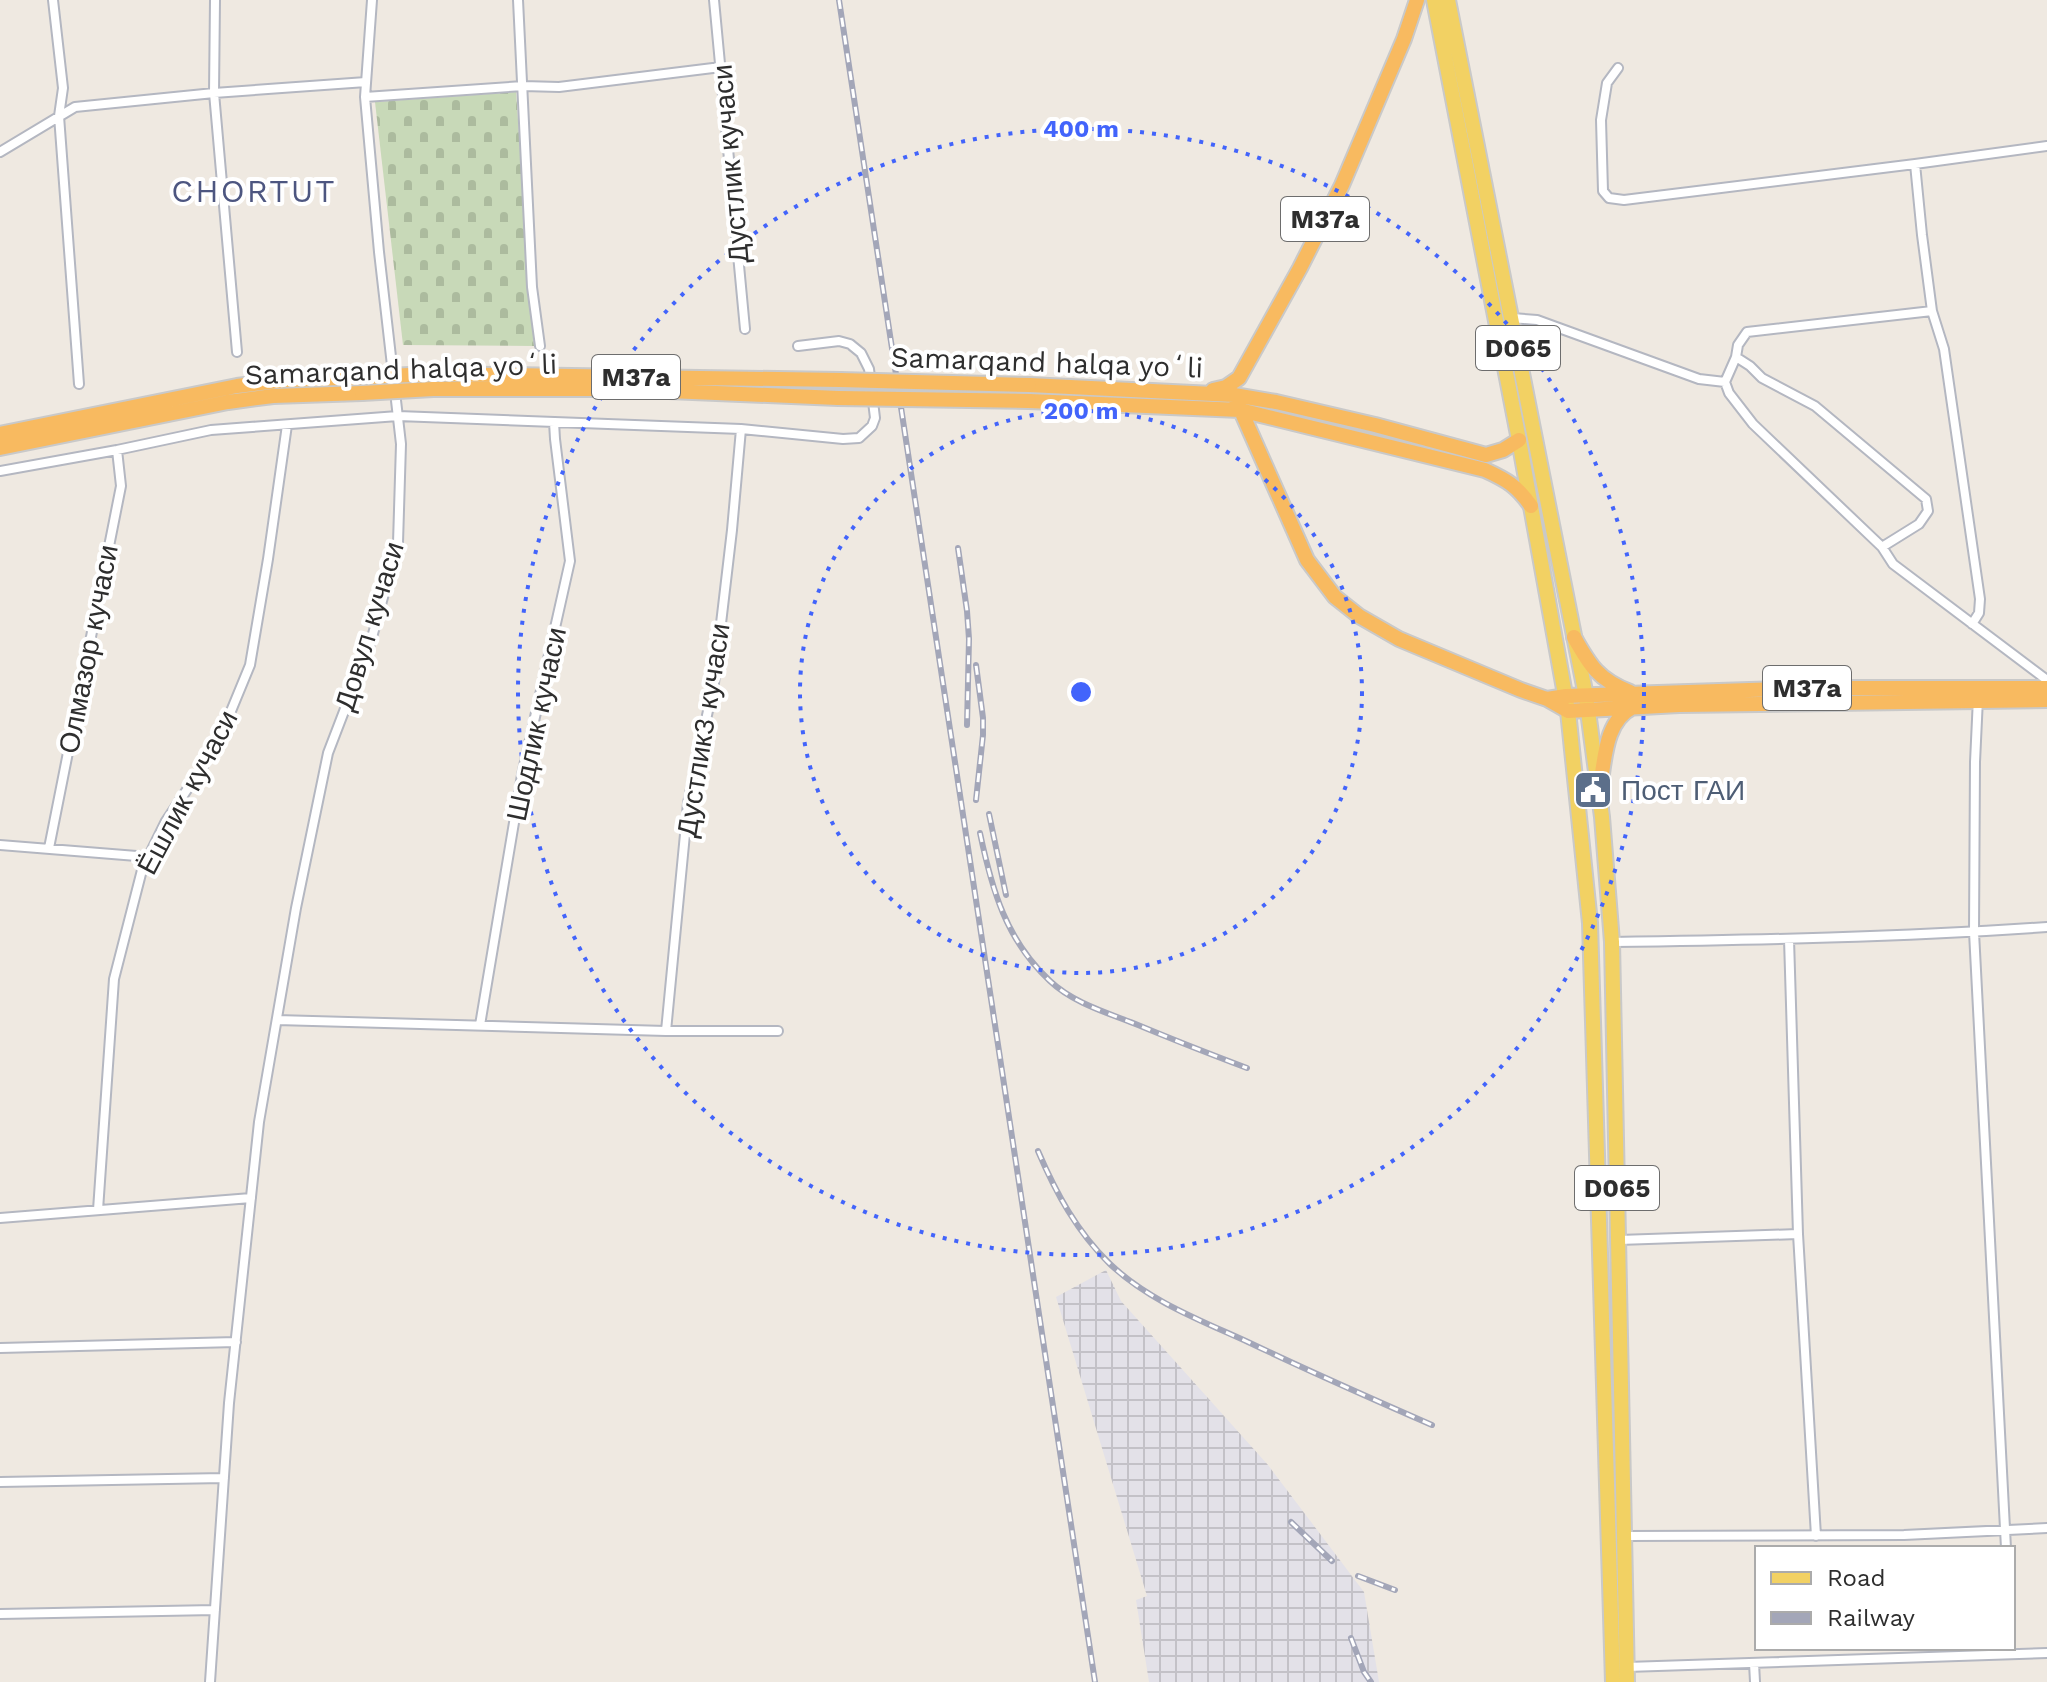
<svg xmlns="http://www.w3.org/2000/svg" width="2047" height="1682" font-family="'Work Sans',sans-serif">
	<defs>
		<pattern id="industrial-grid" width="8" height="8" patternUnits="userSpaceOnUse" patternTransform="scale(2)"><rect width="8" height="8" fill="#e3e1e8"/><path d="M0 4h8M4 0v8" fill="none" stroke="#c3c1c7"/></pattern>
		<pattern id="cemetery-stones" width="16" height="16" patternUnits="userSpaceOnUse" patternTransform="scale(2)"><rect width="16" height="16" fill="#c8d9b8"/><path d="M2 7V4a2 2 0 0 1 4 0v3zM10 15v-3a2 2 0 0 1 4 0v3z" fill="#acbb9e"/></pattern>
	</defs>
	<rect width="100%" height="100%" fill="#efe9e1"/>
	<path fill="url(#industrial-grid)" d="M 1106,1270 L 1121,1301 L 1268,1465 L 1364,1592 L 1379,1682 L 1149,1682 L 1136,1600 L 1147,1596 L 1056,1297 Z"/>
	<path fill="url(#cemetery-stones)" d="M 516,92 L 534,346 L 403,345 L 375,102 Z"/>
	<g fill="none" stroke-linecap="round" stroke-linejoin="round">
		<defs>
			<path id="minor" d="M 53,0 L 63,88 L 59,116 L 79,384
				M 215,0 L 214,93 L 237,352
				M 518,0 L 532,287 L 540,346
				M 714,0 L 745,329
				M 1618,68 L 1607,83 L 1601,120 L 1603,191 L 1609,198 L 1624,200 L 1915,164 L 2047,146
				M 365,97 L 523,86 L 559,87 L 721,67
				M 0,152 L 75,107 L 214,93 L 366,82
				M 1915,164 L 1922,235 L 1932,311 L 1944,349 L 1980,599 L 1979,613 L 1972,624
				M 1512,318 L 1537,320 L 1699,379 L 1725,382 L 1736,357 L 1738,345 L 1747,332 L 1932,311
				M 1736,357 L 1750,366 L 1762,378 L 1815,406 L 1926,499 L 1928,511 L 1919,524 L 1882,547
				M 1725,382 L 1729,393 L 1753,424 L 1882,547 L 1893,564 L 2047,680
				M 0,471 L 117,450 L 211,430 L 398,416 L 741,429 L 843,439 L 859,438 L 872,426 L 875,418 L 869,369 L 861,353 L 850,344 L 839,341 L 798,346
				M 1978,698 L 1975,762 L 1974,932 L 2006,1548
				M 0,845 L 149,857
				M 49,848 L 121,486 L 117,450
				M 1789,939 L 1798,1234 L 1816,1536
				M 1612,942 C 1757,940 1902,937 2047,927
				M 277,1020 L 666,1031 L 778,1031
				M 480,1025 L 522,775 L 570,561 L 555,439 L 554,422
				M 666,1031 L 688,803 L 714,683 L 732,530 L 741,429
				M 98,1210 L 114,979 L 142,870 L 166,821 L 217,745 L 250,665 L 268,559 L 287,425
				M 0,1218 L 251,1198
				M 1619,1240 L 1798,1234
				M 0,1348 L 236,1342
				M 0,1482 L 224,1478
				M 1626,1536 L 1904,1535 L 2047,1528
				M 0,1614 L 215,1610
				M 1754,1663 L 1755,1682
				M 1627,1667 L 2047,1653
				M 210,1682 L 229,1403 L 259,1122 L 296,908 L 328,753 L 371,641 L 398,543 L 401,444 L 379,252 L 365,97 L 372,0"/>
			<path id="primary" d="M 1434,0 L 1519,440 L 1568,711 L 1590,923 L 1613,1682
				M 1448,0 L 1586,696 L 1602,817 L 1612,942 L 1627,1682"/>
			<path id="trunk" d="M 432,374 L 840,380
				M 1029,385 L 1234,395 L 1276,402 L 1375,425 L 1486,455 L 1503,450 L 1519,440
				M 433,389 L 621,389 L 838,398
				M 1213,390 L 1226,387 L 1239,378 L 1300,268 L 1342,185 L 1404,39 L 1417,0
				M 1234,395 L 1307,560 L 1335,597 L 1359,616 L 1399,639 L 1521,690 L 1547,699 L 1568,711 L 1679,705 L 2047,700
				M 1029,401 L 1240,410 L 1485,470 C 1507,480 1517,486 1531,506
				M 0,434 L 237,386 L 284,380 L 366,377
				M 0,448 L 228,402 L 273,396 L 362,393
				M 1574,637 C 1590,666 1599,680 1630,692
				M 1547,699 L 1566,696 L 1808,688 L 2047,688
				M 1599,792 C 1605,764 1603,722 1633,707"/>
		</defs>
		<use href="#minor" stroke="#b4b7c1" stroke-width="12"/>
		<use href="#primary" stroke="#c9c9c9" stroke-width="18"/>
		<use href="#trunk" stroke="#c9c9c9" stroke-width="18"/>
		<use href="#minor" stroke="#fff" stroke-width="8"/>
		<use href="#primary" stroke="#f2d163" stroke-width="14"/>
		<use href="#trunk" stroke="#f8ba60" stroke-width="14"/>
		<defs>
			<path id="rail" d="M 839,0 L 1095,1682
				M 958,548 L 967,611 L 969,639 L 967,725
				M 976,800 L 983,735 L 983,718 L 976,665
				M 989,814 L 1006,895
				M 980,833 C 992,890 1006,940 1050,981 C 1073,1003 1108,1013 1138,1025 C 1174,1040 1210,1054 1247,1068
				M 1038,1151 C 1056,1193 1077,1232 1110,1264 C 1149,1301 1200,1320 1248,1342 C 1309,1371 1370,1398 1432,1425
				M 1291,1522 L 1332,1561
				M 1358,1576 L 1395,1590
				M 1351,1638 L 1364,1672 L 1371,1682"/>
		</defs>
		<use href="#rail" stroke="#a3a6b8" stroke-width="6"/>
		<use href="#rail" stroke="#fff" stroke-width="3" stroke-dasharray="9" stroke-linecap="butt"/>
		<defs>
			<path id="trunk-bridge" d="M 366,377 L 432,374
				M 840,380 L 1029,385
				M 362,393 L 433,389
				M 838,398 L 1029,401"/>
		</defs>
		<use href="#trunk-bridge" stroke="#c9c9c9" stroke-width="18" stroke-linecap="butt"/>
		<use href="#trunk-bridge" stroke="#f8ba60" stroke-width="14"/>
	</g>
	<g fill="none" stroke="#4264fb" stroke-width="4" stroke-dasharray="4 8">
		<circle cx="1081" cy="692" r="281"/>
		<circle cx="1081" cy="692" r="563"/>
	</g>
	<defs>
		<symbol id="civic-square" viewBox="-11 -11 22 22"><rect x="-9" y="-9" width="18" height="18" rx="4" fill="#5c6f8a" stroke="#fff"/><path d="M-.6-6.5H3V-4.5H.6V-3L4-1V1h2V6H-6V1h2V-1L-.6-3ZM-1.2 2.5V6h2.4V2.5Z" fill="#fff"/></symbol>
	</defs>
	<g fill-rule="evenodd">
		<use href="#civic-square" x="1571" y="768" width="44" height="44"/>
	</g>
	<g text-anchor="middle" stroke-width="8" stroke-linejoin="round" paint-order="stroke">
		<g fill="#fff" stroke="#6d6d6d" stroke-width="2">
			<rect x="1281" y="197" width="88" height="44" rx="6"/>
			<rect x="1476" y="326" width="84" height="44" rx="6"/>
			<rect x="592" y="355" width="88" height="44" rx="6"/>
			<rect x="1763" y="666" width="88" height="44" rx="6"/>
			<rect x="1575" y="1166" width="84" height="44" rx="6"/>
		</g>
		<g font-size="26" font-weight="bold" fill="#2e2e2e">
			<text x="1325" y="228">M37a</text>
			<text x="1518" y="357">D065</text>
			<text x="636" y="386">M37a</text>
			<text x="1807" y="697">M37a</text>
			<text x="1617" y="1197">D065</text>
		</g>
		<g font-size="28" fill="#2e2e2e" stroke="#fff">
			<text transform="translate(730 164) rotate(-95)" y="10">Дустлик кучаси</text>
			<text transform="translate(1047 362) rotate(2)" y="10">Samarqand halqa yoʻli</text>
			<text transform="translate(401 369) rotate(-2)" y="10">Samarqand halqa yoʻli</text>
			<text transform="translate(369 626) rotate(-73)" y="10">Довул кучаси</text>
			<text transform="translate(88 649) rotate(-79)" y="10">Олмазор кучаси</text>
			<text transform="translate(536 724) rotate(-78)" y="10">Шодлик кучаси</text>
			<text transform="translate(703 730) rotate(-81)" y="10">Дустлик3 кучаси</text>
			<text transform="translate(187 792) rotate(-62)" y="10">Ёшлик кучаси</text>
		</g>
		<g font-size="28" fill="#4e5e75" stroke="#fff" text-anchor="start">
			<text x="1621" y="800">Пост ГАИ</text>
		</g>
		<g font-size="32" letter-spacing="2" fill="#4d5680" stroke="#fff">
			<text x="254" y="202">CHORTUT</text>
		</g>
	</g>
	<circle cx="1081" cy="692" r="12" fill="#4264fb" stroke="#fff" stroke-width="4"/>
	<g font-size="24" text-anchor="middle" font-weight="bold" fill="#4264fb" stroke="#fff" stroke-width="8" stroke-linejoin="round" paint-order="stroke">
		<text x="1081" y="137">400 m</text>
		<text x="1081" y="419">200 m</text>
	</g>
	<rect x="1755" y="1546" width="260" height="104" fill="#ffffff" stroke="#ababab" stroke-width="2"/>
	<rect x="1771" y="1572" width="40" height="12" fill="#f2d163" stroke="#ababab" stroke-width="2"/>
	<text x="1827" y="1586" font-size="24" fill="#2e2e2e">Road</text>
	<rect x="1771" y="1612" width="40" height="12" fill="#a3a6b8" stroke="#ababab" stroke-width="2"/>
	<text x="1827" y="1626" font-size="24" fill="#2e2e2e">Railway</text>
</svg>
